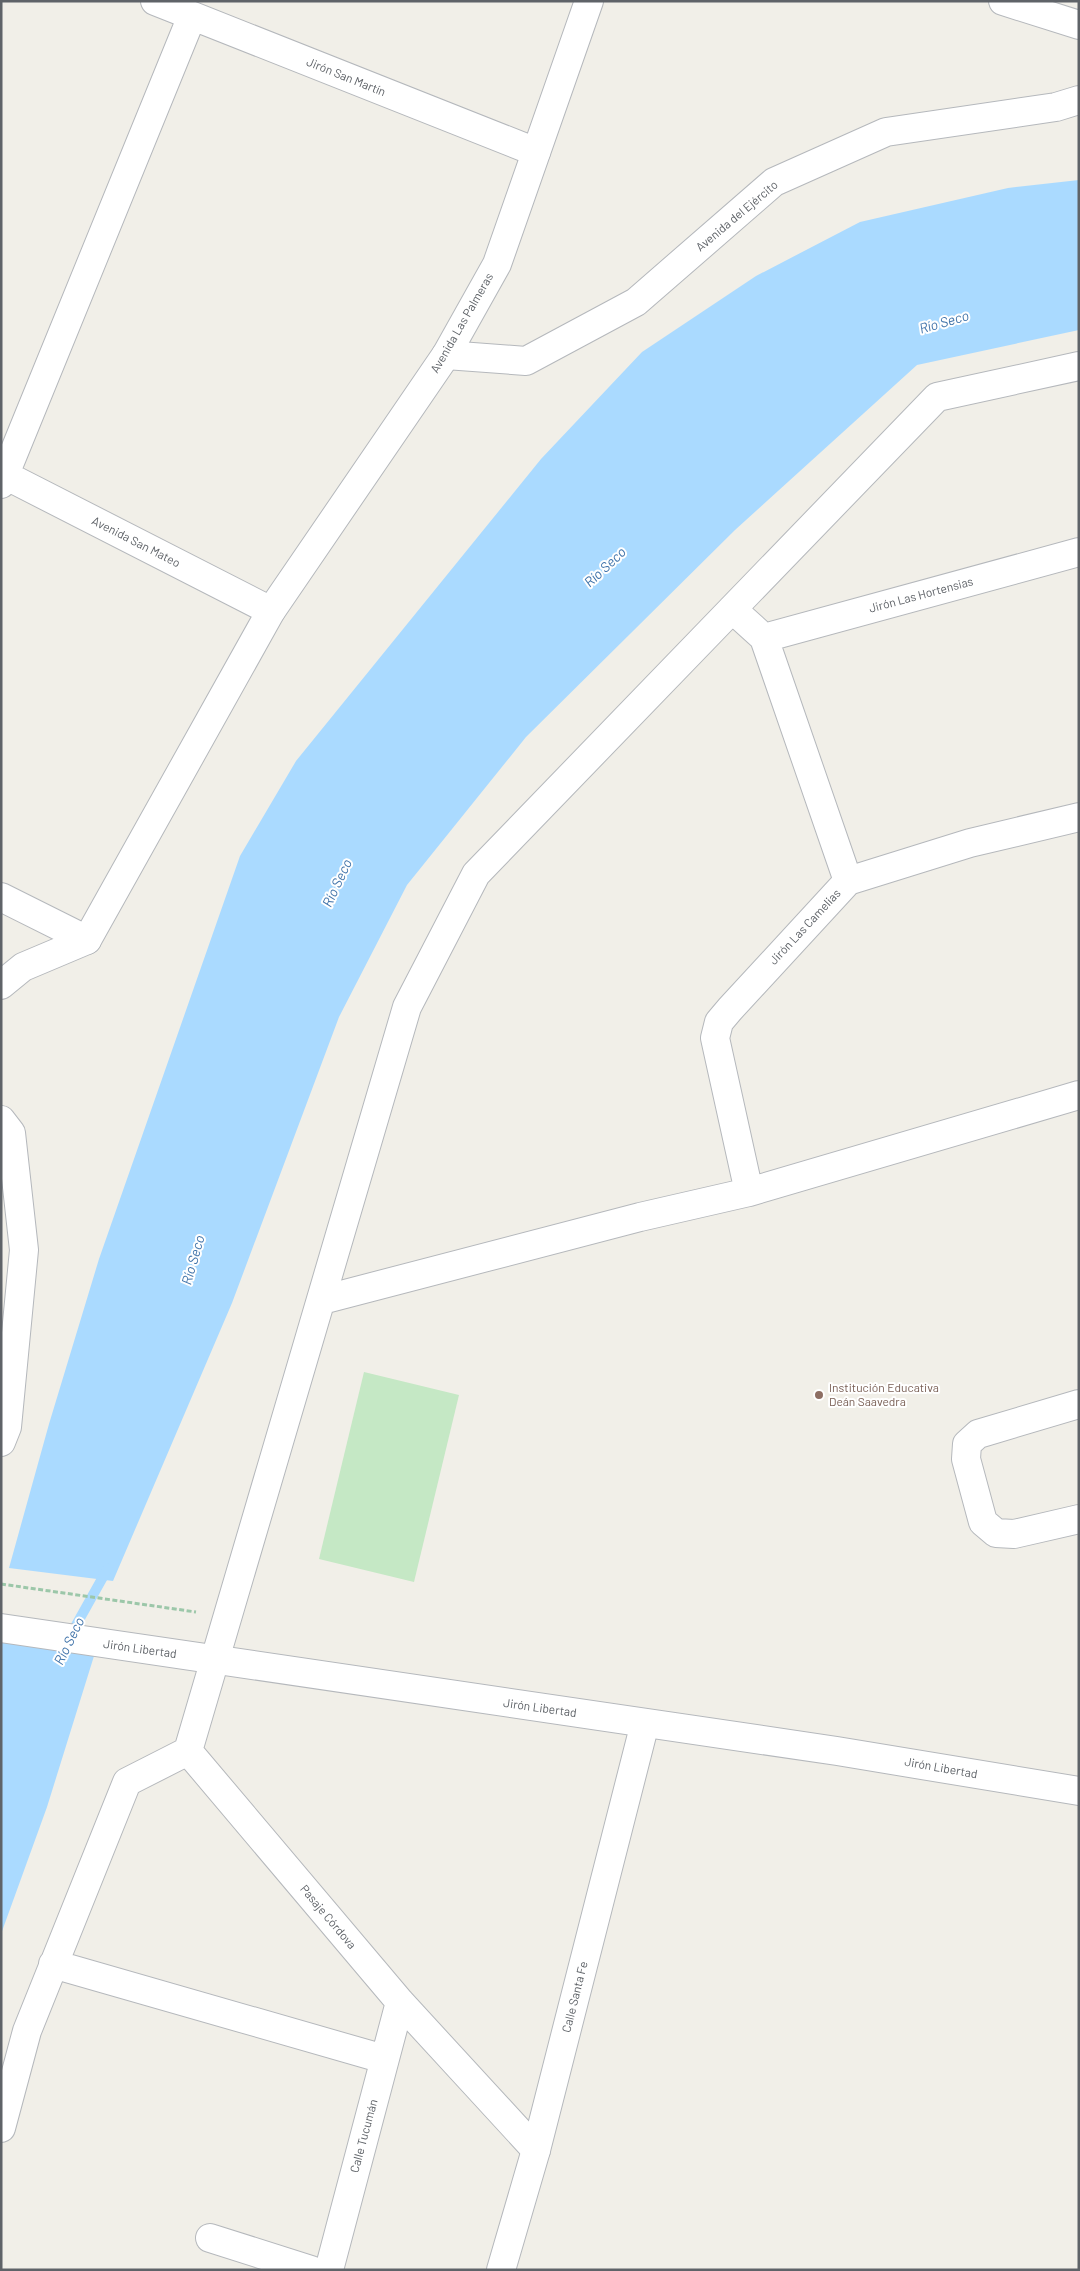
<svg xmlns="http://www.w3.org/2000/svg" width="1080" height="2271" font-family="Barlow,sans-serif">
	<rect width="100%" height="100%" fill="#f1efe8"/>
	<path fill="#c5e8c5" d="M 364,1372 L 459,1395 L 414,1582 L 319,1559 Z"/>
	<path fill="#aadaff" d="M 1079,180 L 1079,330 L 917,365 L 735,530 L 526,737 L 407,885 L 339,1017 L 232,1303 L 113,1581 L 9,1568 L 49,1424 L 99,1259 L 240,856 L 296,761 L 541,459 L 642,352 L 756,276 L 860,222 L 1008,188 Z
		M 1,1640 L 94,1656 L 47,1807 L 1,1934 Z"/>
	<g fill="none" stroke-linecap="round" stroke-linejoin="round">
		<path stroke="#aadaff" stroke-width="10" d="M 70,1636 L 108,1568"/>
		<defs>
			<path id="minor" d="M 155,1 L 536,152
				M 1003,1 L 1079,25
				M 446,355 L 526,361 L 636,302 L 774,182 L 886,132 L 1056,107 L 1079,100
				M 1,473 L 271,611
				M 1,484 L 192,16
				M 732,609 L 764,638 L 848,881
				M 764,638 L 1079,552
				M 1,897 L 87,940
				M 749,1192 L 715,1038 L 719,1022 L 730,1009 L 848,881 L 970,843 L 1079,817
				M 322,1300 L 640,1217 L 749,1192 L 1079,1095
				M 1079,1404 L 978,1434 L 967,1444 L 966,1459 L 983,1522 L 996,1533 L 1014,1534 L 1079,1519
				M 53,1964 L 384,2059
				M 1,2128 L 27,2031 L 127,1782 L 188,1751
				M 536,2150 L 400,2002 L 188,1751 L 407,1007 L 476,874 L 937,397 L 1079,366
				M 210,2238 L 311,2270
				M 329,2270 L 400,2002"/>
			<path id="tertiary" d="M 1,985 L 23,967 L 87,940 L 271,611 L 446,355 L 497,264 L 589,1
				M 1,1120 L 11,1133 L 24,1250 L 7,1427 L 1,1442
				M 1,1628 L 837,1751 L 1079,1791
				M 501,2270 L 536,2150 L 645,1723"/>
		</defs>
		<use href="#minor" stroke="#b5b8bc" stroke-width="30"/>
		<use href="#tertiary" stroke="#b5b8bc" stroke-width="30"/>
		<path stroke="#9cc7a9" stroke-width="3" stroke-dasharray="5 2.5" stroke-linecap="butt" d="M 1,1584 L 196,1612"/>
		<use href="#minor" stroke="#fff" stroke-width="28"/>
		<use href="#tertiary" stroke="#fff" stroke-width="28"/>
	</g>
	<circle fill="#8d6e63" stroke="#fff" stroke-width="2" cx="819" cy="1395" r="5"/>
	<g text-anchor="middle" stroke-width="4" stroke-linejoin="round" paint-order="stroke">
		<g font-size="12" fill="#5f6368" stroke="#fff">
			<text transform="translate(346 77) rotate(22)" y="4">Jirón San Martín</text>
			<text transform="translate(737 216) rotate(-40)" y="4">Avenida del Ejército</text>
			<text transform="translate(462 323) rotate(-60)" y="4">Avenida Las Palmeras</text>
			<text transform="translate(136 542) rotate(27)" y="4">Avenida San Mateo</text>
			<text transform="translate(921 595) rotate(-15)" y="4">Jirón Las Hortensias</text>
			<text transform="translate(805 927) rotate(-47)" y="4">Jirón Las Camelias</text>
			<text transform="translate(140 1649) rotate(8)" y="4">Jirón Libertad</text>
			<text transform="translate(540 1708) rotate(8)" y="4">Jirón Libertad</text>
			<text transform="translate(941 1768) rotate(10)" y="4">Jirón Libertad</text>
			<text transform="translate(328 1917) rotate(50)" y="4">Pasaje Córdova</text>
			<text transform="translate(575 1997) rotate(-76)" y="4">Calle Santa Fe</text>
			<text transform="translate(364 2136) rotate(-75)" y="4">Calle Tucumán</text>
		</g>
		<g font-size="12" fill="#785e54" stroke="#fff" text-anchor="start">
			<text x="829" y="1392">Institución Educativa<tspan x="829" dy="14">Deán Saavedra</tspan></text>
		</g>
		<g font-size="14" font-style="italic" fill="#4174aa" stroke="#fff">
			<text transform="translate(944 322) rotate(-16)" y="5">Río Seco</text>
			<text transform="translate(605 567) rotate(-43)" y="5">Río Seco</text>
			<text transform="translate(337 883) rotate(-65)" y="5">Río Seco</text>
			<text transform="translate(193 1260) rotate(-74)" y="5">Río Seco</text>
			<text transform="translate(69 1641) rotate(-64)" y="5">Río Seco</text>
		</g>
	</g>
	<rect width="1080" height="2271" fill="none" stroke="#5f6368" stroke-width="5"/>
</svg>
